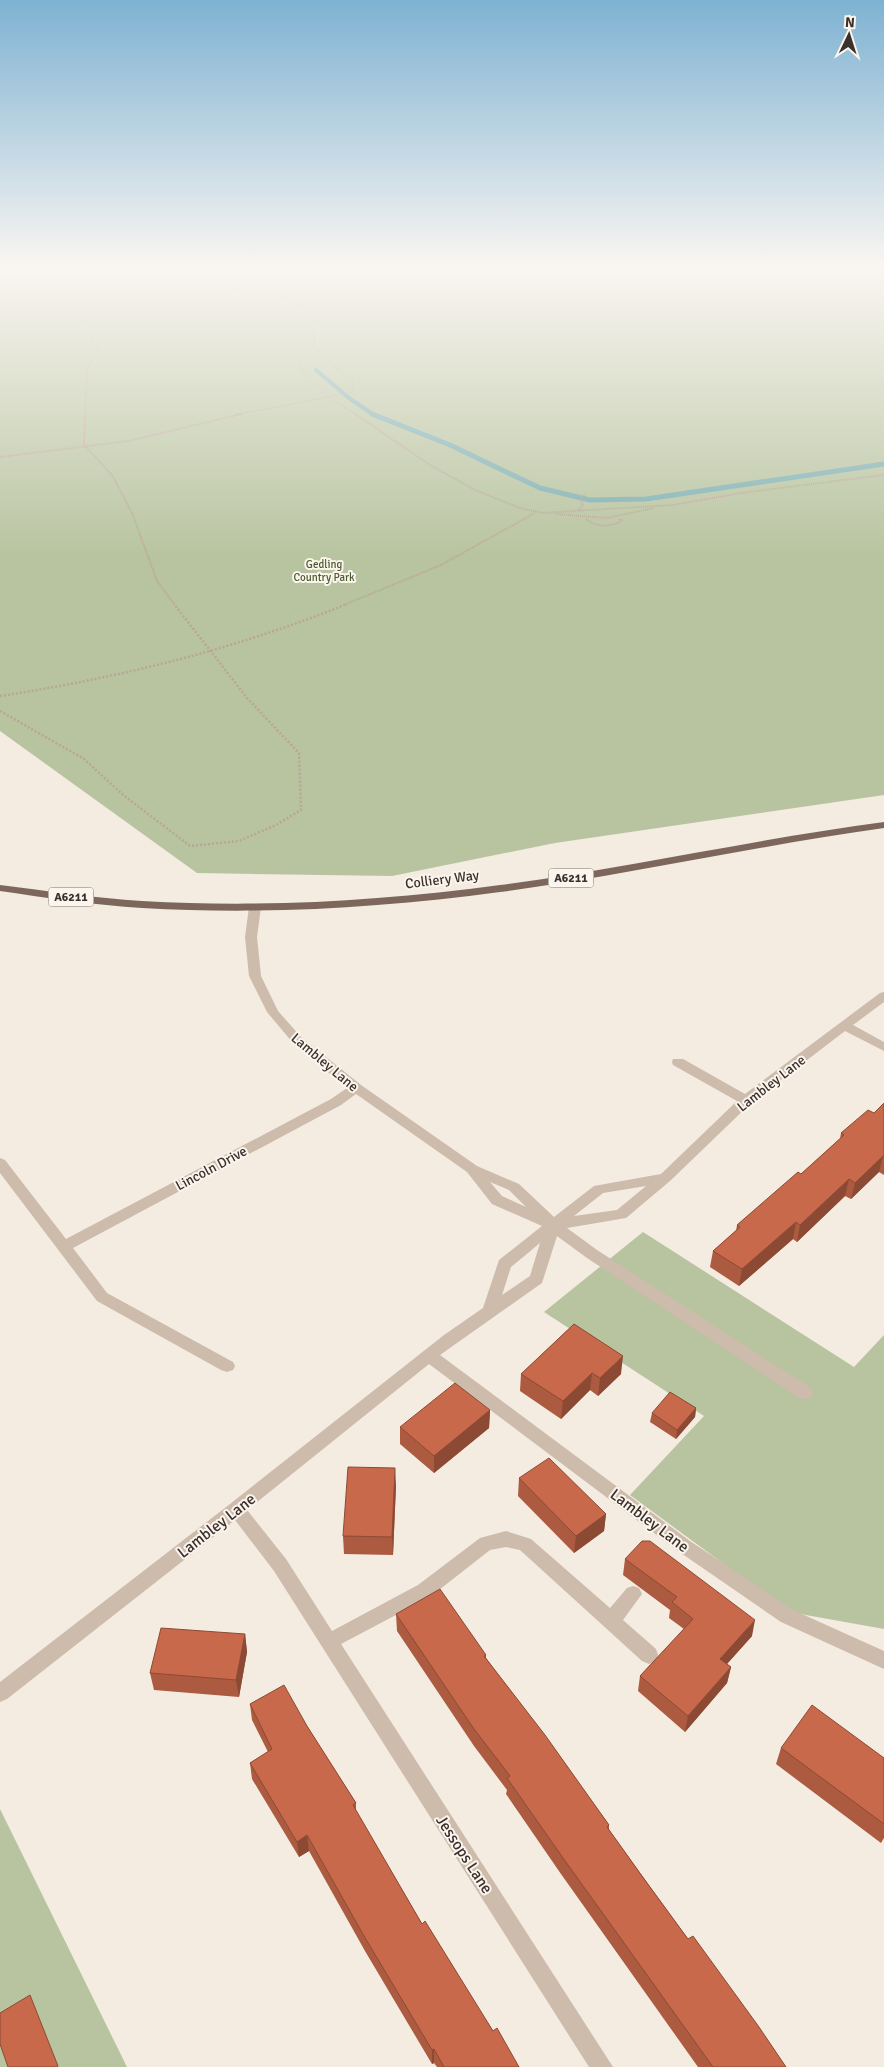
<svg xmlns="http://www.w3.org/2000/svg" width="884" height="2067" font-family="Signika,sans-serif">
	<rect width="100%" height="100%" fill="#f4ebe1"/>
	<path fill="#b8c4a0" d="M 0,267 L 884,267 L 884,795 L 555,843 L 392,876 L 197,873 L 0,731 Z
		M 643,1232 L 854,1367 L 884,1335 L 884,1629 L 789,1612 L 630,1495 L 704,1416 L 544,1312 Z
		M 0,1809 L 127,2067 L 0,2067 Z"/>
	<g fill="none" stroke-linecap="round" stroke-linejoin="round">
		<path stroke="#7fb0b2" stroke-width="4" d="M 316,370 L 349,398 L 374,415"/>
		<path stroke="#7fb0b2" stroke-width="5" d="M 372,414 L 450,445 L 540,488 L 590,500 L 646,499 L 884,464"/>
		<path stroke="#b9a596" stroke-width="1" stroke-dasharray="1 1" stroke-linecap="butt" d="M 140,267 L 167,278 L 277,295 L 305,307 L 305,312 L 314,319 L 311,326 L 315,342 L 299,365 C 312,389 335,400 356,415
			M 85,415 L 87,369 L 98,352 L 89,329 L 85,312 L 94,267
			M 235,415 L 353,392 L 353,382 L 319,353 L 313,345"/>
		<path stroke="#b9a596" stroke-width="2" stroke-dasharray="1 1" stroke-linecap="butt" d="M 85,414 L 84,445 L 112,475 L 132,513 L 157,581 L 175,605
			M 355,414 L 430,465 L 475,490 L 520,508 L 543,513 L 673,505 L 741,493 L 884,475
			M 0,457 L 129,441 L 241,414
			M 579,510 L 583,504 L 580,499 L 586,493
			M 556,514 L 606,518 L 655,508
			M 586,519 C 597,528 611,527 623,520 L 619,519
			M 344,605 L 441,565 L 535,513"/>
		<path stroke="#b9a596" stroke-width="2.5" stroke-dasharray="2 2" stroke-linecap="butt" d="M 0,696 C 118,678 236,649 347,604
			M 0,711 L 84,759 L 122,794 L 190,846 L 239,841 L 276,825 L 301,810 L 299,753 L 247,698 L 174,604"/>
		<path fill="#cdbbac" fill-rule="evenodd" d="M 255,904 L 261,907 L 257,937 L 261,976 L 278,1011 L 301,1037 L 361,1085 L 477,1166 L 519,1184 L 554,1217 L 594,1186 L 661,1174 L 737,1101 L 673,1065 L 672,1062 L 673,1059 L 683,1059 L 745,1094 L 880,993 L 884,992 L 884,1002 L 853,1025 L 884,1042 L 884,1051 L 845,1031 L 751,1103 L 670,1181 L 626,1218 L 567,1228 L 597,1250 L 811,1388 L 813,1393 L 811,1398 L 805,1399 L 799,1398 L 587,1258 L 557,1236 L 542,1283 L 440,1355 L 690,1541 L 793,1610 L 884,1651 L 884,1669 L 781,1622 L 678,1551 L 429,1364 L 247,1510 L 286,1559 L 332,1631 L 418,1585 L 480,1538 L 506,1531 L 531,1539 L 610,1608 L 627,1588 L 633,1586 L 639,1588 L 642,1594 L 623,1620 L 656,1649 L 658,1655 L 656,1661 L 649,1664 L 642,1661 L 520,1550 L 506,1547 L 490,1550 L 430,1597 L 341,1644 L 613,2067 L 589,2067 L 274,1571 L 235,1520 L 7,1699 L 0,1702 L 0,1682 L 230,1504 L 444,1335 L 483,1308 L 499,1260 L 542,1226 L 492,1204 L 467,1172 L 356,1094 L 341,1105 L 73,1248 L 107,1293 L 233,1362 L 235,1366 L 233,1370 L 227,1372 L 221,1370 L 97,1301 L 0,1173 L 0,1158 L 5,1160 L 66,1239 L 331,1099 L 347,1088 L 293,1043 L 267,1012 L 249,976 L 245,937 L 249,907 ZM 490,1182 L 509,1190 L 526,1207 L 502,1196 ZM 646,1186 L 617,1210 L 574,1216 L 603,1193 ZM 540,1243 L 530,1276 L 502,1295 L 511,1267 Z"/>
		<path fill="#7d675c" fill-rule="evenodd" d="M 884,822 L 884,828 C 755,846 628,875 500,892 C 381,908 262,915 142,908 C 95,905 47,898 0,891 L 0,885 C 47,891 95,898 142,901 C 262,908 381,901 500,885 C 628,868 755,839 884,822 Z"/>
	</g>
	<path fill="#ac5a40" d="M 884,1103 L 884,1175 L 879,1172 L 851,1199 L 845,1196 L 797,1242 L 793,1239 L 739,1286 L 710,1267 L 713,1251 L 736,1231 L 737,1225 L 801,1174 L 840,1139 L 841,1133 L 874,1113 Z
		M 574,1324 L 621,1374 L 598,1396 L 590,1390 L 561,1419 L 520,1391 L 521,1374 Z
		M 696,1408 L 695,1417 L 676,1439 L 650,1422 L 652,1413 Z
		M 490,1410 L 489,1428 L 434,1473 L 400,1444 L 400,1427 Z
		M 519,1478 L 606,1514 L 604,1531 L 574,1553 L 518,1496 Z
		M 396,1485 L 393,1555 L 344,1554 L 343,1536 Z
		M 625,1559 L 752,1636 L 727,1664 L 731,1667 L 727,1683 L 685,1732 L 638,1691 L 640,1676 L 684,1629 L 669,1618 L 670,1610 L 623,1575 Z
		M 396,1614 L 486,1655 L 486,1658 L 609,1825 L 609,1830 L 688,1939 L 786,2067 L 698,2067 L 561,1874 L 506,1794 L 507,1790 L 474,1746 L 397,1631 Z
		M 245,1634 L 247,1652 L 239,1697 L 154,1690 L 150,1673 Z
		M 250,1704 L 307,1726 L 356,1803 L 356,1811 L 422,1924 L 493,2031 L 519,2067 L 437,2067 L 434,2063 L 432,2064 L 365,1951 L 309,1851 L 299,1857 L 252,1779 L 250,1763 L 268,1752 L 252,1720 Z
		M 781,1748 L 884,1758 L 884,1838 L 881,1843 L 776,1764 Z"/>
	<path fill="#8c4a34" d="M 883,1156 L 879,1172 L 851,1199 L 855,1183 Z
		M 849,1179 L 845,1196 L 797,1242 L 800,1225 Z
		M 796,1222 L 793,1239 L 739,1286 L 742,1269 Z
		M 623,1356 L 621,1374 L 598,1396 L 600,1378 Z
		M 592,1373 L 590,1390 L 561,1419 L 563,1401 Z
		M 696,1408 L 695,1417 L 676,1439 L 677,1430 Z
		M 490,1410 L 489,1428 L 434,1473 L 434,1456 Z
		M 395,1468 L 396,1485 L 393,1555 L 392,1537 Z
		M 606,1514 L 604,1531 L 574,1553 L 576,1536 Z
		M 755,1620 L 752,1636 L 717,1675 L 720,1659 Z
		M 245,1634 L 247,1652 L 239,1697 L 236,1680 Z
		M 731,1667 L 727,1683 L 685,1732 L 688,1716 Z
		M 307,1835 L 309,1851 L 299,1857 L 297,1842 Z
		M 434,2049 L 434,2063 L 432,2064 L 432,2050 Z"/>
	<path fill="#c8694b" stroke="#8c4a34" d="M 884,1103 L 884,1156 L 883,1156 L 855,1183 L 849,1179 L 800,1225 L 796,1222 L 742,1269 L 713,1251 L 740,1227 L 737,1225 L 798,1172 L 801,1174 L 844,1135 L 841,1133 L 868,1110 L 874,1113 Z
		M 574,1324 L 623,1356 L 600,1378 L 592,1373 L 563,1401 L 521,1374 Z
		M 455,1383 L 490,1410 L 434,1456 L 400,1427 Z
		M 670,1392 L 696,1408 L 677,1430 L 652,1413 Z
		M 549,1458 L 606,1514 L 576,1536 L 519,1478 Z
		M 348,1467 L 395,1468 L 392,1537 L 343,1536 Z
		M 642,1541 L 650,1541 L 755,1620 L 720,1659 L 731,1667 L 688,1716 L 640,1676 L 693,1619 L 672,1602 L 677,1597 L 625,1559 Z
		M 440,1589 L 486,1655 L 484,1656 L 545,1735 L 609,1825 L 607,1827 L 647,1883 L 688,1939 L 693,1936 L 759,2027 L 786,2067 L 713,2067 L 563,1858 L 507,1778 L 510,1776 L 474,1729 L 396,1614 Z
		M 161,1628 L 245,1634 L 236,1680 L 150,1673 Z
		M 284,1685 L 307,1726 L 356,1803 L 353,1805 L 422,1924 L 425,1921 L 493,2031 L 497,2028 L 519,2067 L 444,2067 L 434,2049 L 432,2050 L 364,1936 L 307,1835 L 297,1842 L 250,1763 L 272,1749 L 250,1704 Z
		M 812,1705 L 884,1758 L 884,1824 L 781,1748 Z
		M 30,1995 L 58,2066 L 57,2067 L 8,2067 L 0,2044 L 0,2013 Z"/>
	<linearGradient id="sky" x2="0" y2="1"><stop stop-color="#7eb2d2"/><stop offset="0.48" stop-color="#faf6f2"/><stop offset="1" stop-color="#faf6f2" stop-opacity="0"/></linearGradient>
	<rect width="884" height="556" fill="url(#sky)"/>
	<g text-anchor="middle" stroke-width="4" stroke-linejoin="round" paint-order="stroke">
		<g font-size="11" fill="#4a5a2e" stroke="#fbf5ee">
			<text x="324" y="568">Gedling<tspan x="324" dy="13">Country Park</tspan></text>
		</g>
		<g fill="#fbf5ee" stroke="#756b66" stroke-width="1">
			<rect x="548.5" y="868.5" width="45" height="19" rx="4"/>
			<rect x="48.5" y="887.5" width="45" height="19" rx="4"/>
		</g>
		<g font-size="12" font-weight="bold" fill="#3b302b">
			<text x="571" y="882">A6211</text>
			<text x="71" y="901">A6211</text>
		</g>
		<g font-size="14" fill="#3b302b" stroke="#fbf5ee">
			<text transform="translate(442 879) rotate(-7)" y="5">Colliery Way</text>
			<text transform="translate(325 1062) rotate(40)" y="5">Lambley Lane</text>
			<text transform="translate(771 1083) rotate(-38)" y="5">Lambley Lane</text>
			<text transform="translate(211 1168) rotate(-28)" y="5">Lincoln Drive</text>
		</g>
		<g font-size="16" fill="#3b302b" stroke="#fbf5ee">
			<text transform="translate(650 1520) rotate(37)" y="6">Lambley Lane</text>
			<text transform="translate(216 1525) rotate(-38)" y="6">Lambley Lane</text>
			<text transform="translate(465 1854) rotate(57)" y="6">Jessops Lane</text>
		</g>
	</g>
	<g transform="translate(849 35) rotate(4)" stroke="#fbf5ee" stroke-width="4" paint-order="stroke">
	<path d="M0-4L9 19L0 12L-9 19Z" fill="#3b302b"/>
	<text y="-8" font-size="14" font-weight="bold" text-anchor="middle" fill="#3b302b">N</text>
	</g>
</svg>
